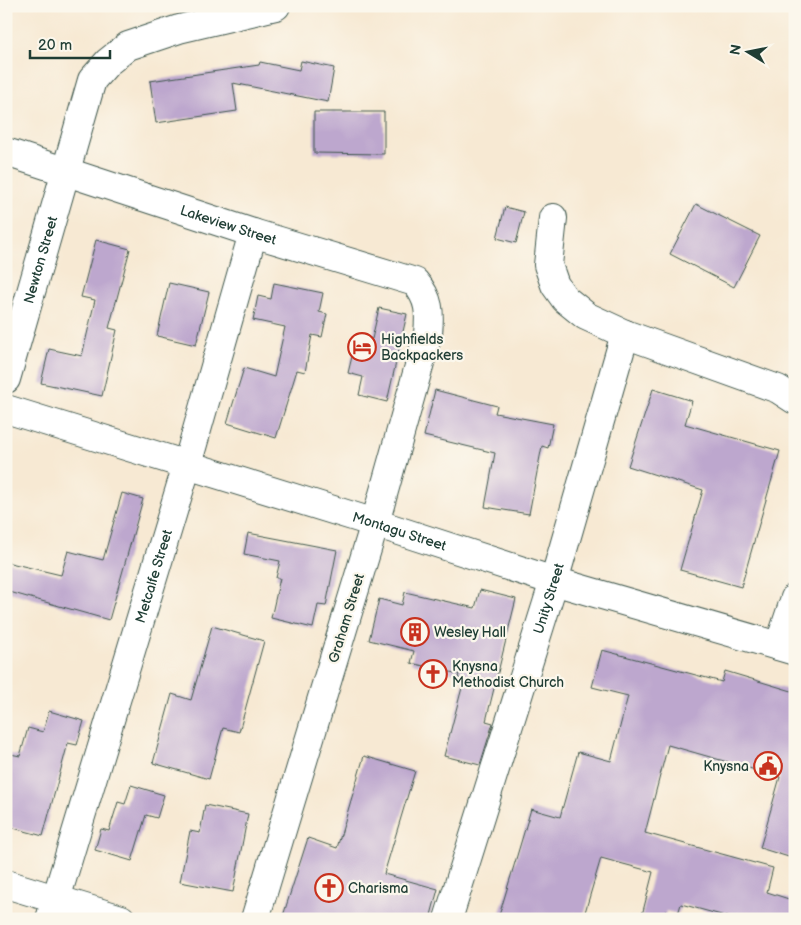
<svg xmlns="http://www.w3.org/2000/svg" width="801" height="925" font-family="'Balsamiq Sans',sans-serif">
	<rect width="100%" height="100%" fill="#fbf7ec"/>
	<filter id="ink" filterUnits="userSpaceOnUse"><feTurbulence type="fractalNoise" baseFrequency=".02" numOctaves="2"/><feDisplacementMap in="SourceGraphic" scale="10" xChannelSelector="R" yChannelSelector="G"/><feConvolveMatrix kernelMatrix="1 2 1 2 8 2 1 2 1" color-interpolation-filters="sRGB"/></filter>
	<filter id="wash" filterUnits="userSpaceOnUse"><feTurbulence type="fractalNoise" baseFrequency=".0096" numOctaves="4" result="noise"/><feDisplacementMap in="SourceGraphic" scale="20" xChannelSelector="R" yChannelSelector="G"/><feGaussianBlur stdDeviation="1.12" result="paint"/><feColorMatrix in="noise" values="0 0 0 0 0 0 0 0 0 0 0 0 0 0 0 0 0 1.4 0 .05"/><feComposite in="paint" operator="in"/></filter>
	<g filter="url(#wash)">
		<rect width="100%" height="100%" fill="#f7e9d3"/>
		<g id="blocks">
			<path fill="#bda7ce" d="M 301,61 L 334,68 L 328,102 L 233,83 L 237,111 L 156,123 L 150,81 L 259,65 L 260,62 L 299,70 Z
				M 314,112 L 384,112 L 384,154 L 314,153 Z
				M 696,204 L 760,236 L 734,287 L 670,254 Z
				M 505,207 L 524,212 L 516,243 L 497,238 Z
				M 96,240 L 130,249 L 109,328 L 117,330 L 102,396 L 41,383 L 49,349 L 82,356 L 95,300 L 81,297 Z
				M 169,283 L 209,292 L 196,345 L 157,336 Z
				M 274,283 L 323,293 L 319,312 L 327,314 L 322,337 L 312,335 L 305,372 L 297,370 L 276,438 L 227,423 L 244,368 L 274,377 L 285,327 L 253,320 L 258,296 L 271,299 Z
				M 379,308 L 407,314 L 387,402 L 359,395 L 363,377 L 348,373 L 357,336 L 372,339 Z
				M 653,389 L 692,401 L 685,424 L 780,451 L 741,587 L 680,570 L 703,490 L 628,466 Z
				M 435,390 L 497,406 L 495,413 L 553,424 L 548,448 L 542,446 L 529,514 L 485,507 L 495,453 L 424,436 Z
				M 122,493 L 143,499 L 109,620 L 6,591 L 6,562 L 61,575 L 68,551 L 103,560 Z
				M 248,533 L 337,550 L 326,606 L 318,605 L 313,628 L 271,618 L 280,578 L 276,578 L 280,561 L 244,554 Z
				M 480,590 L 516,599 L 486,721 L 493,723 L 480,765 L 444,756 L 464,680 L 458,678 L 459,674 L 411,663 L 414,651 L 369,640 L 379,599 L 402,605 L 405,592 L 475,608 Z
				M 212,626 L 264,641 L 239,732 L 223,728 L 209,779 L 153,763 L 172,694 L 191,700 Z
				M 602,650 L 722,682 L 725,671 L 795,692 L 795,859 L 760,848 L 780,777 L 668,745 L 645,833 L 773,868 L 767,892 L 795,901 L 795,919 L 736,919 L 681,904 L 678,914 L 666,911 L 664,919 L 641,919 L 653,872 L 601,858 L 583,919 L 498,919 L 531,809 L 560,817 L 578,752 L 611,761 L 628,696 L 592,687 Z
				M 49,711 L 84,721 L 77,745 L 68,743 L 43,836 L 6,826 L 6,753 L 20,756 L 28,728 L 43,732 Z
				M 364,756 L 415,771 L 384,874 L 438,889 L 430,919 L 282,919 L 308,838 L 337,848 Z
				M 131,785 L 164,795 L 157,818 L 146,815 L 132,861 L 95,850 L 101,829 L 109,831 L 118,802 L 125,804 Z
				M 205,805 L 248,814 L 233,892 L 180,882 L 190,831 L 200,833 Z"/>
		</g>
	</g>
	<g filter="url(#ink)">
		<use href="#blocks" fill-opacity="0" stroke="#3f574c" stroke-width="1"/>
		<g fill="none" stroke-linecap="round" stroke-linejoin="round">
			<defs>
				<g id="minor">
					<path id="s1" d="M 6,152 L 253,233 L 415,282 C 430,299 430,313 428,334 L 375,523 L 255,919"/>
					<path d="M 553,218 L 548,265 L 555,285 L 565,299 L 586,316 L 625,334 L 778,389 L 795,400"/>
					<path id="s2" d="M 6,379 L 92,80 L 108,62 L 128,46 L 179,29 L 276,6"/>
					<path id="s3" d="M 6,409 L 375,523 L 554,581 L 795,651"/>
					<path d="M 779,646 L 795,598"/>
					<path d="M 6,884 L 121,919"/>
					<path id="s4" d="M 50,919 L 187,465 L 253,233"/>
					<path id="s5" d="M 448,919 L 554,581 L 625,334"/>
				</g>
			</defs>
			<use href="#minor" stroke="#3f574c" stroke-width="30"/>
			<use href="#minor" stroke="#fff" stroke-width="28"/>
		</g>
	</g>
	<defs>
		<symbol id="hotel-ring" viewBox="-11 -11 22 22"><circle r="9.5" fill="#fbf7ec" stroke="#c8321e" stroke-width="1.5"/><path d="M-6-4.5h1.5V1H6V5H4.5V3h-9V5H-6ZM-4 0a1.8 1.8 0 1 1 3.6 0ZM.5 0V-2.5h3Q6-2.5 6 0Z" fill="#c8321e"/></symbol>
		<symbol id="building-ring" viewBox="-11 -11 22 22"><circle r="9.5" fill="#fbf7ec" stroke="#c8321e" stroke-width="1.5"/><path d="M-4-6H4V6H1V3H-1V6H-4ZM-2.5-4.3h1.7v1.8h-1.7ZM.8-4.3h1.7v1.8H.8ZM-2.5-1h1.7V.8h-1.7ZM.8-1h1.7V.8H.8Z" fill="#c8321e"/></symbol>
		<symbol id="church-ring" viewBox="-11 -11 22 22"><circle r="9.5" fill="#fbf7ec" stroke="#c8321e" stroke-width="1.5"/><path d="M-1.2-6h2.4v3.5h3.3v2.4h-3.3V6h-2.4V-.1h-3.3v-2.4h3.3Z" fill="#c8321e"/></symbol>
		<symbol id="civic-ring" viewBox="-11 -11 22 22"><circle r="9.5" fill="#fbf7ec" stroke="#c8321e" stroke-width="1.5"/><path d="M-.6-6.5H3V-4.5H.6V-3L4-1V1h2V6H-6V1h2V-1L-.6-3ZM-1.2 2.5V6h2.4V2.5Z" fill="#c8321e"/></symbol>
	</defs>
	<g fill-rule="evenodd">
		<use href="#hotel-ring" x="346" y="331" width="32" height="32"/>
		<use href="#building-ring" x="399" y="616" width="32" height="32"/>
		<use href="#church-ring" x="417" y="658" width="32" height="32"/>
		<use href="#civic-ring" x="752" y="750" width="32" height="32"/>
		<use href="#church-ring" x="313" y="872" width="32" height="32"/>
	</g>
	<g text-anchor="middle" stroke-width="4.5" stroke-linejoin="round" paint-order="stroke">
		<g font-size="14" fill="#1f3d34" stroke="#fbf7ec">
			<text dy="5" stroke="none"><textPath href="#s1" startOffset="234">Lakeview Street</textPath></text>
			<text dy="5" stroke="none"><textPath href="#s2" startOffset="124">Newton Street</textPath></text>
			<text dy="5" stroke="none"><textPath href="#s3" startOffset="412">Montagu Street</textPath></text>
			<text dy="5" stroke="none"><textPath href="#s4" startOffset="358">Metcalfe Street</textPath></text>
			<text dy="5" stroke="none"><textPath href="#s5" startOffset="336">Unity Street</textPath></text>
			<text transform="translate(346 618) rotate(-73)" y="5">Graham Street</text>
		</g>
		<g font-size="14" fill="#1f3d34" stroke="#fbf7ec" text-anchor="start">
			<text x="381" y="344">Highfields<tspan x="381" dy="16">Backpackers</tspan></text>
			<text x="434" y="637">Wesley Hall</text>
			<text x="452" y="671">Knysna<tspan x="452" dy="16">Methodist Church</tspan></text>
			<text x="749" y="771" text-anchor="end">Knysna</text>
			<text x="348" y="893">Charisma</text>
		</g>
	</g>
	<rect width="801" height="925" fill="none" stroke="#fbf7ec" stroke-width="25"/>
	<g transform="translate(748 52) rotate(280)" stroke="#fbf7ec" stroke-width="4" paint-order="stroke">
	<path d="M0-4L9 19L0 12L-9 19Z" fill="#1f3d34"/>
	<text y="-8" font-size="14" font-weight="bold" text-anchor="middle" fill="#1f3d34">N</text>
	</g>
	<path d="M30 50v8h80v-8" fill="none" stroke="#1f3d34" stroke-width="2.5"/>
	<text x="38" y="50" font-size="15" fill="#1f3d34" stroke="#fbf7ec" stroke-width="4" paint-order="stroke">20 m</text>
</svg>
